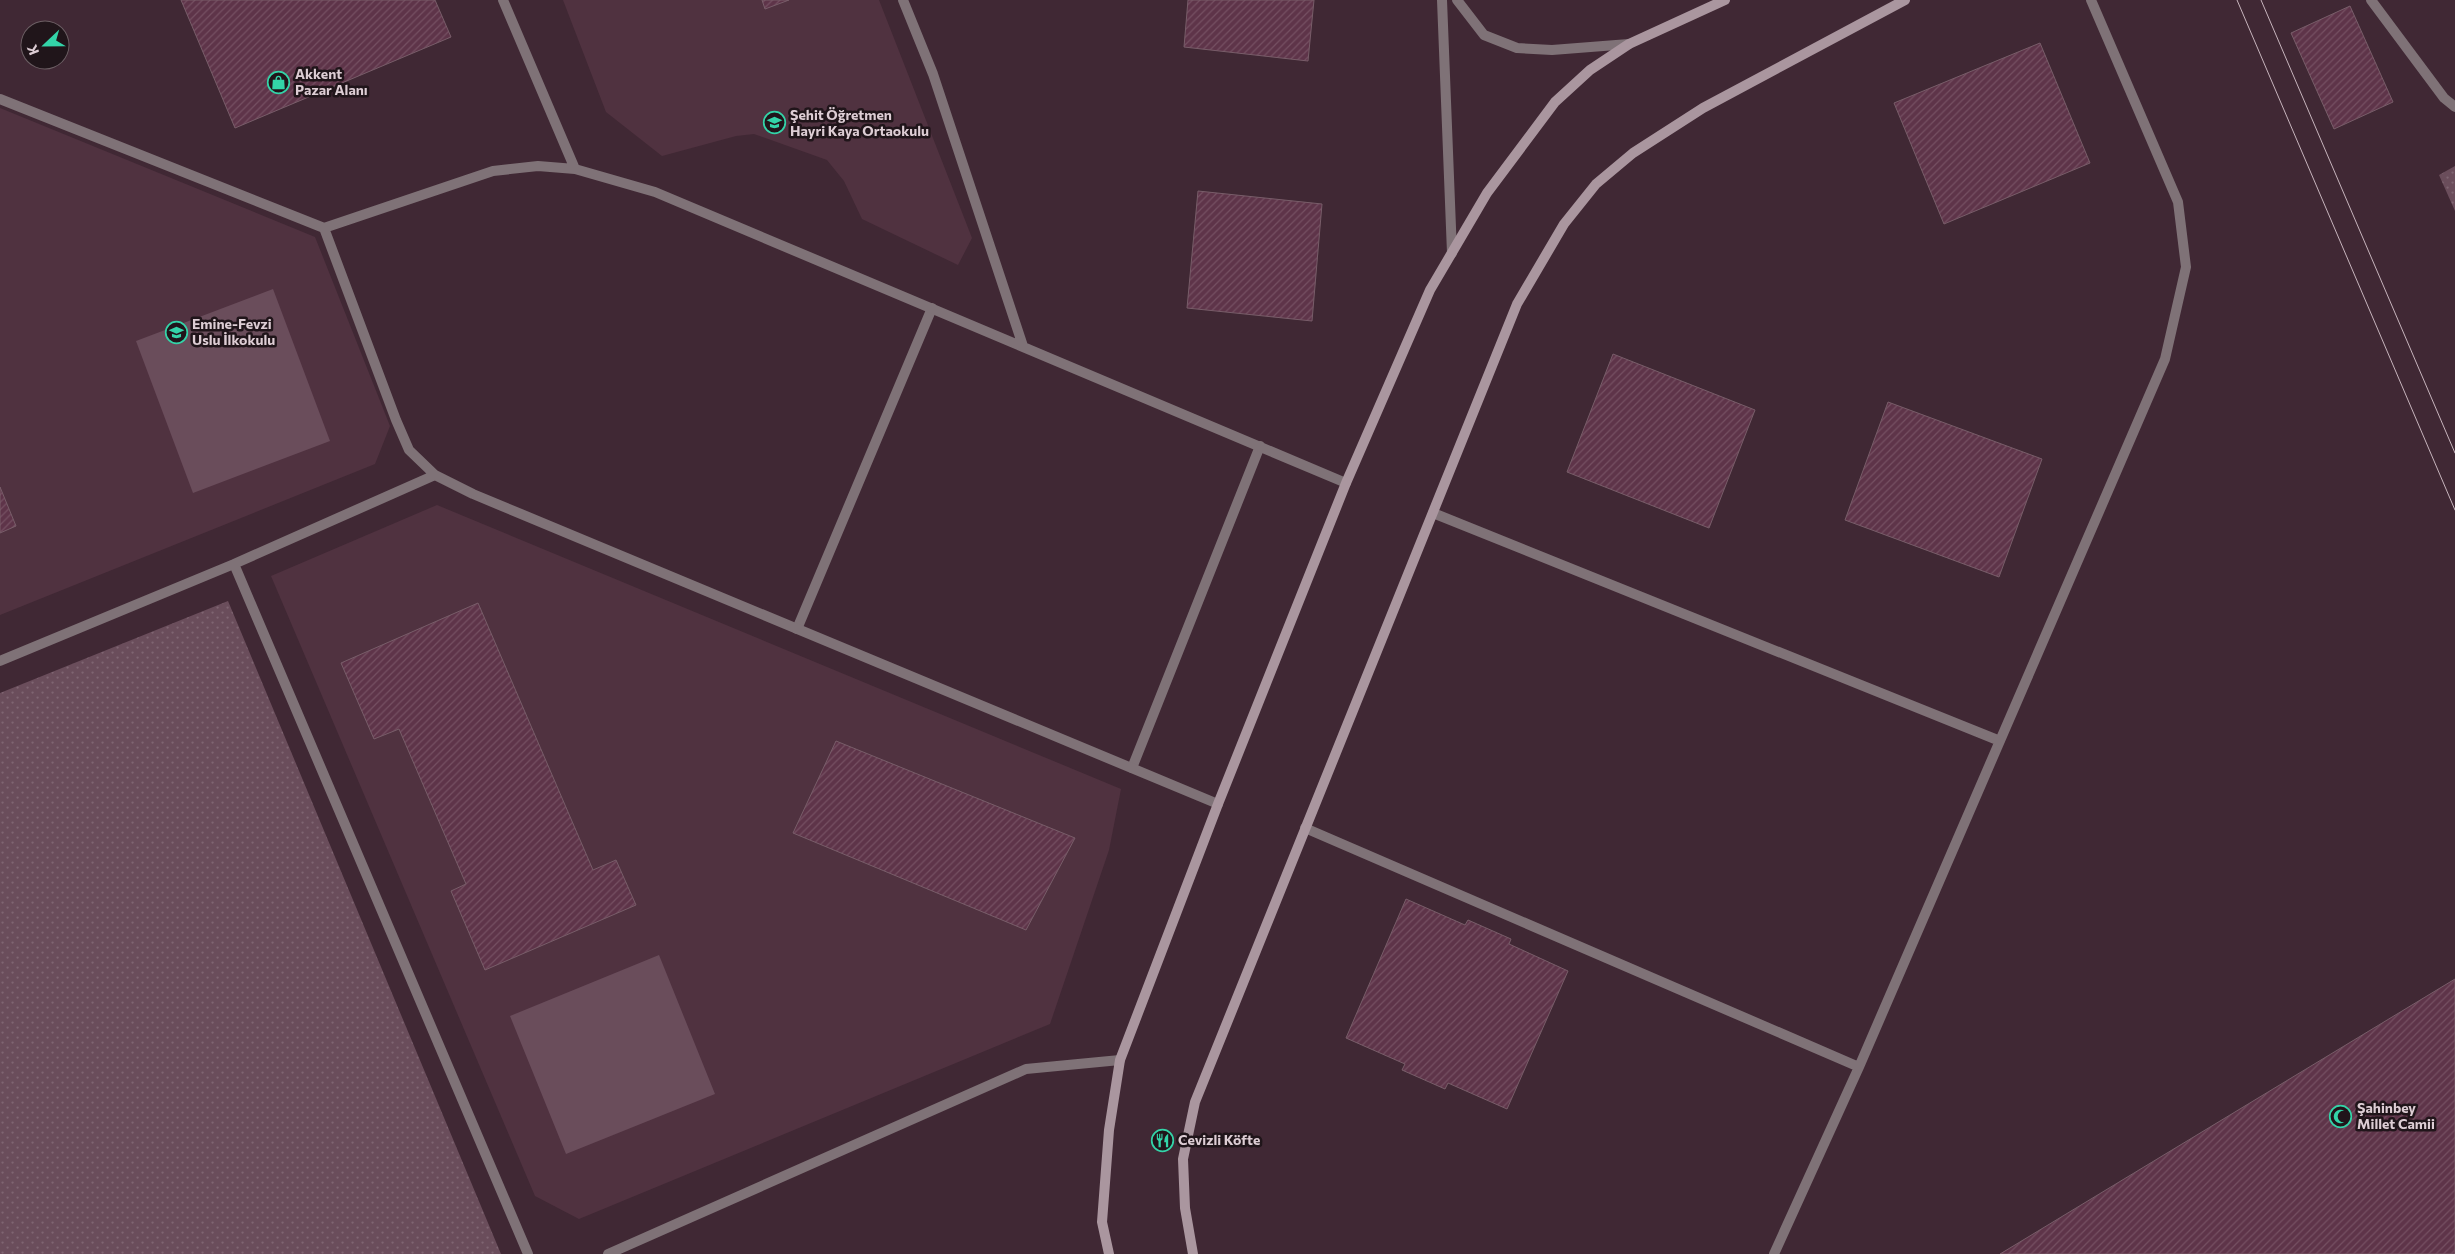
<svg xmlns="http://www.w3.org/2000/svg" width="2455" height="1254" font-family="Commissioner,sans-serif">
	<defs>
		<pattern id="park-dots" width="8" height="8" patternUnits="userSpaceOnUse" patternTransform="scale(1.25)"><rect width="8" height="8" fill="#6a4d5b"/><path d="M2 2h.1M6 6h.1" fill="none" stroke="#7f6572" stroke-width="1.8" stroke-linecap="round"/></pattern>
		<pattern id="building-hatch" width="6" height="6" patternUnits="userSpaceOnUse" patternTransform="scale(1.25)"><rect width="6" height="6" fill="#5e3449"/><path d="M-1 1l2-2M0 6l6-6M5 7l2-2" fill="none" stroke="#755062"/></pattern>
	</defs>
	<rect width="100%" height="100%" fill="#402834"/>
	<path fill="#503240" d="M 563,0 L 879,0 L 972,238 L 958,265 L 862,219 L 844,181 L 827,160 L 754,134 L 736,136 L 662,156 L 606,112 Z
		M 0,108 L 315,237 L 390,426 L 375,464 L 0,615 Z
		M 437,505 L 1121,789 L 1109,850 L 1050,1024 L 579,1219 L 535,1196 L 271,576 Z"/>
	<path fill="#6a4d5b" d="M 273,289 L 330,441 L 193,493 L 136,341 Z
		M 659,955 L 715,1094 L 566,1154 L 510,1016 Z"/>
	<path fill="url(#park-dots)" d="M 2455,166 L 2455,211 L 2439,175 Z
		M 228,601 L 501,1254 L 0,1254 L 0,693 Z"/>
	<path fill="url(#building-hatch)" stroke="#785d69" d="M 181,0 L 435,0 L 451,37 L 235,128 Z
		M 762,0 L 789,0 L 765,9 Z
		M 1188,0 L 1314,0 L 1308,61 L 1184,47 Z
		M 2350,6 L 2393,102 L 2334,129 L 2291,33 Z
		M 2040,43 L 2090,163 L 1944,224 L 1894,103 Z
		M 1198,191 L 1322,204 L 1312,321 L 1187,308 Z
		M 1613,354 L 1755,410 L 1709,528 L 1567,472 Z
		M 1888,402 L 2042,459 L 1999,577 L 1845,520 Z
		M 0,487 L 16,526 L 0,533 Z
		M 478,603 L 593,870 L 616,860 L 636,905 L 485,970 L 451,891 L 466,884 L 399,729 L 374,739 L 341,663 Z
		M 836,741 L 1075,838 L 1026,930 L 793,833 Z
		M 1406,899 L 1465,925 L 1468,920 L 1511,939 L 1509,944 L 1568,971 L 1507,1109 L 1448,1083 L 1445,1089 L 1402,1070 L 1405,1064 L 1346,1038 Z
		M 2455,979 L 2455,1254 L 2000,1254 Z"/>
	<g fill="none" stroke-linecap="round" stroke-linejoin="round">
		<path stroke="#7f7277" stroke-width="10" d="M 797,629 L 932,308
			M 1132,768 L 1260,446"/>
		<path stroke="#7f7277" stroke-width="10" d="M 503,0 L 575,169
			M 903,0 L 933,74 L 1023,346
			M 1442,0 L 1452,253
			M 1457,0 L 1484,35 L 1517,48 L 1552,50 L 1629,44
			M 2371,0 L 2444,98 L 2455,107
			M 0,99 L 324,228 L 396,420 L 409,450 L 435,475 L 473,494 L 1218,804
			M 324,228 L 493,171 L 538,166 L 575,169 L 655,192 L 1346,483
			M 1433,513 L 2000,741
			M 234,564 L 528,1254
			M 0,661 L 234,564 L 435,475
			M 1305,828 L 1859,1067
			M 608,1254 L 1026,1069 L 1120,1060
			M 1774,1254 L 1859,1067 L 2165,359 L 2186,267 L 2178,202 L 2091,0"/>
		<path stroke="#aa969f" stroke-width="10" d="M 1109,1254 L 1102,1222 L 1109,1130 L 1120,1060 L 1218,804 L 1346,483 L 1430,290 L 1487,193 L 1555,102 L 1590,70 L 1629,44 L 1725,0
			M 1193,1254 L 1185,1208 L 1183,1159 L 1195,1102 L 1517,304 L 1564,224 L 1596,184 L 1633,153 L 1703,108 L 1905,0"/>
		<path stroke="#c7b5bd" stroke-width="1" d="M 2237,0 L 2455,510
			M 2261,0 L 2455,453"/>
	</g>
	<defs>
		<symbol id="shop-ring" viewBox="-11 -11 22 22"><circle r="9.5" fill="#20151a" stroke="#33d4a8" stroke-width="1.5"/><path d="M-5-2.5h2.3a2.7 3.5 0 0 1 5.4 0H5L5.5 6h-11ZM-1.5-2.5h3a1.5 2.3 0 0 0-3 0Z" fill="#33d4a8"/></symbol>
		<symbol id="school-ring" viewBox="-11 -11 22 22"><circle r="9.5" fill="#20151a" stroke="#33d4a8" stroke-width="1.5"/><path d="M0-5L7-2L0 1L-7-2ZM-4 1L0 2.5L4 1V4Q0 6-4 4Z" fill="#33d4a8"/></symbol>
		<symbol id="mosque-ring" viewBox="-11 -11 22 22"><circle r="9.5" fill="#20151a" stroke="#33d4a8" stroke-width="1.5"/><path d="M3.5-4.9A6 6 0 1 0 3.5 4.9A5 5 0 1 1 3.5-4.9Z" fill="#33d4a8"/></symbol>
		<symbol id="restaurant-ring" viewBox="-11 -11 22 22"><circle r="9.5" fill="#20151a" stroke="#33d4a8" stroke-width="1.5"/><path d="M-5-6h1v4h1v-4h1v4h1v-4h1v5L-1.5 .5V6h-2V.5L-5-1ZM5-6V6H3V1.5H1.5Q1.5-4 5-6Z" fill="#33d4a8"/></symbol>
	</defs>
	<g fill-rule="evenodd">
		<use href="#shop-ring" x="266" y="70" width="25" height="25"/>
		<use href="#school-ring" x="762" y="110" width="25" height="25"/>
		<use href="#school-ring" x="164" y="320" width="25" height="25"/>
		<use href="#mosque-ring" x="2328" y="1104" width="25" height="25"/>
		<use href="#restaurant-ring" x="1150" y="1128" width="25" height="25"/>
	</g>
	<g text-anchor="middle" stroke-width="5" stroke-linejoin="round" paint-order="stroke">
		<g font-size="14" font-weight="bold" fill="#ddcdd4" stroke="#20151a" text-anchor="start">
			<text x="295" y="79">Akkent<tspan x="295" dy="16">Pazar Alanı</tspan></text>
			<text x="790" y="120">Şehit Öğretmen<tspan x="790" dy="16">Hayri Kaya Ortaokulu</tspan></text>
			<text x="192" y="329">Emine-Fevzi<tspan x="192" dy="16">Uslu İlkokulu</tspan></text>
			<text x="2357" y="1113">Şahinbey<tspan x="2357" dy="16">Millet Camii</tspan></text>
			<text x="1178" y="1145">Cevizli Köfte</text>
		</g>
	</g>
	<g transform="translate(45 45) rotate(248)"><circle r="24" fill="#20151a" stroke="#6c5f64"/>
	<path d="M0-4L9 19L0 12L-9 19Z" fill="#33d4a8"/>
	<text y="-8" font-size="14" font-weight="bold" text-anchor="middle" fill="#ddcdd4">K</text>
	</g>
</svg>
